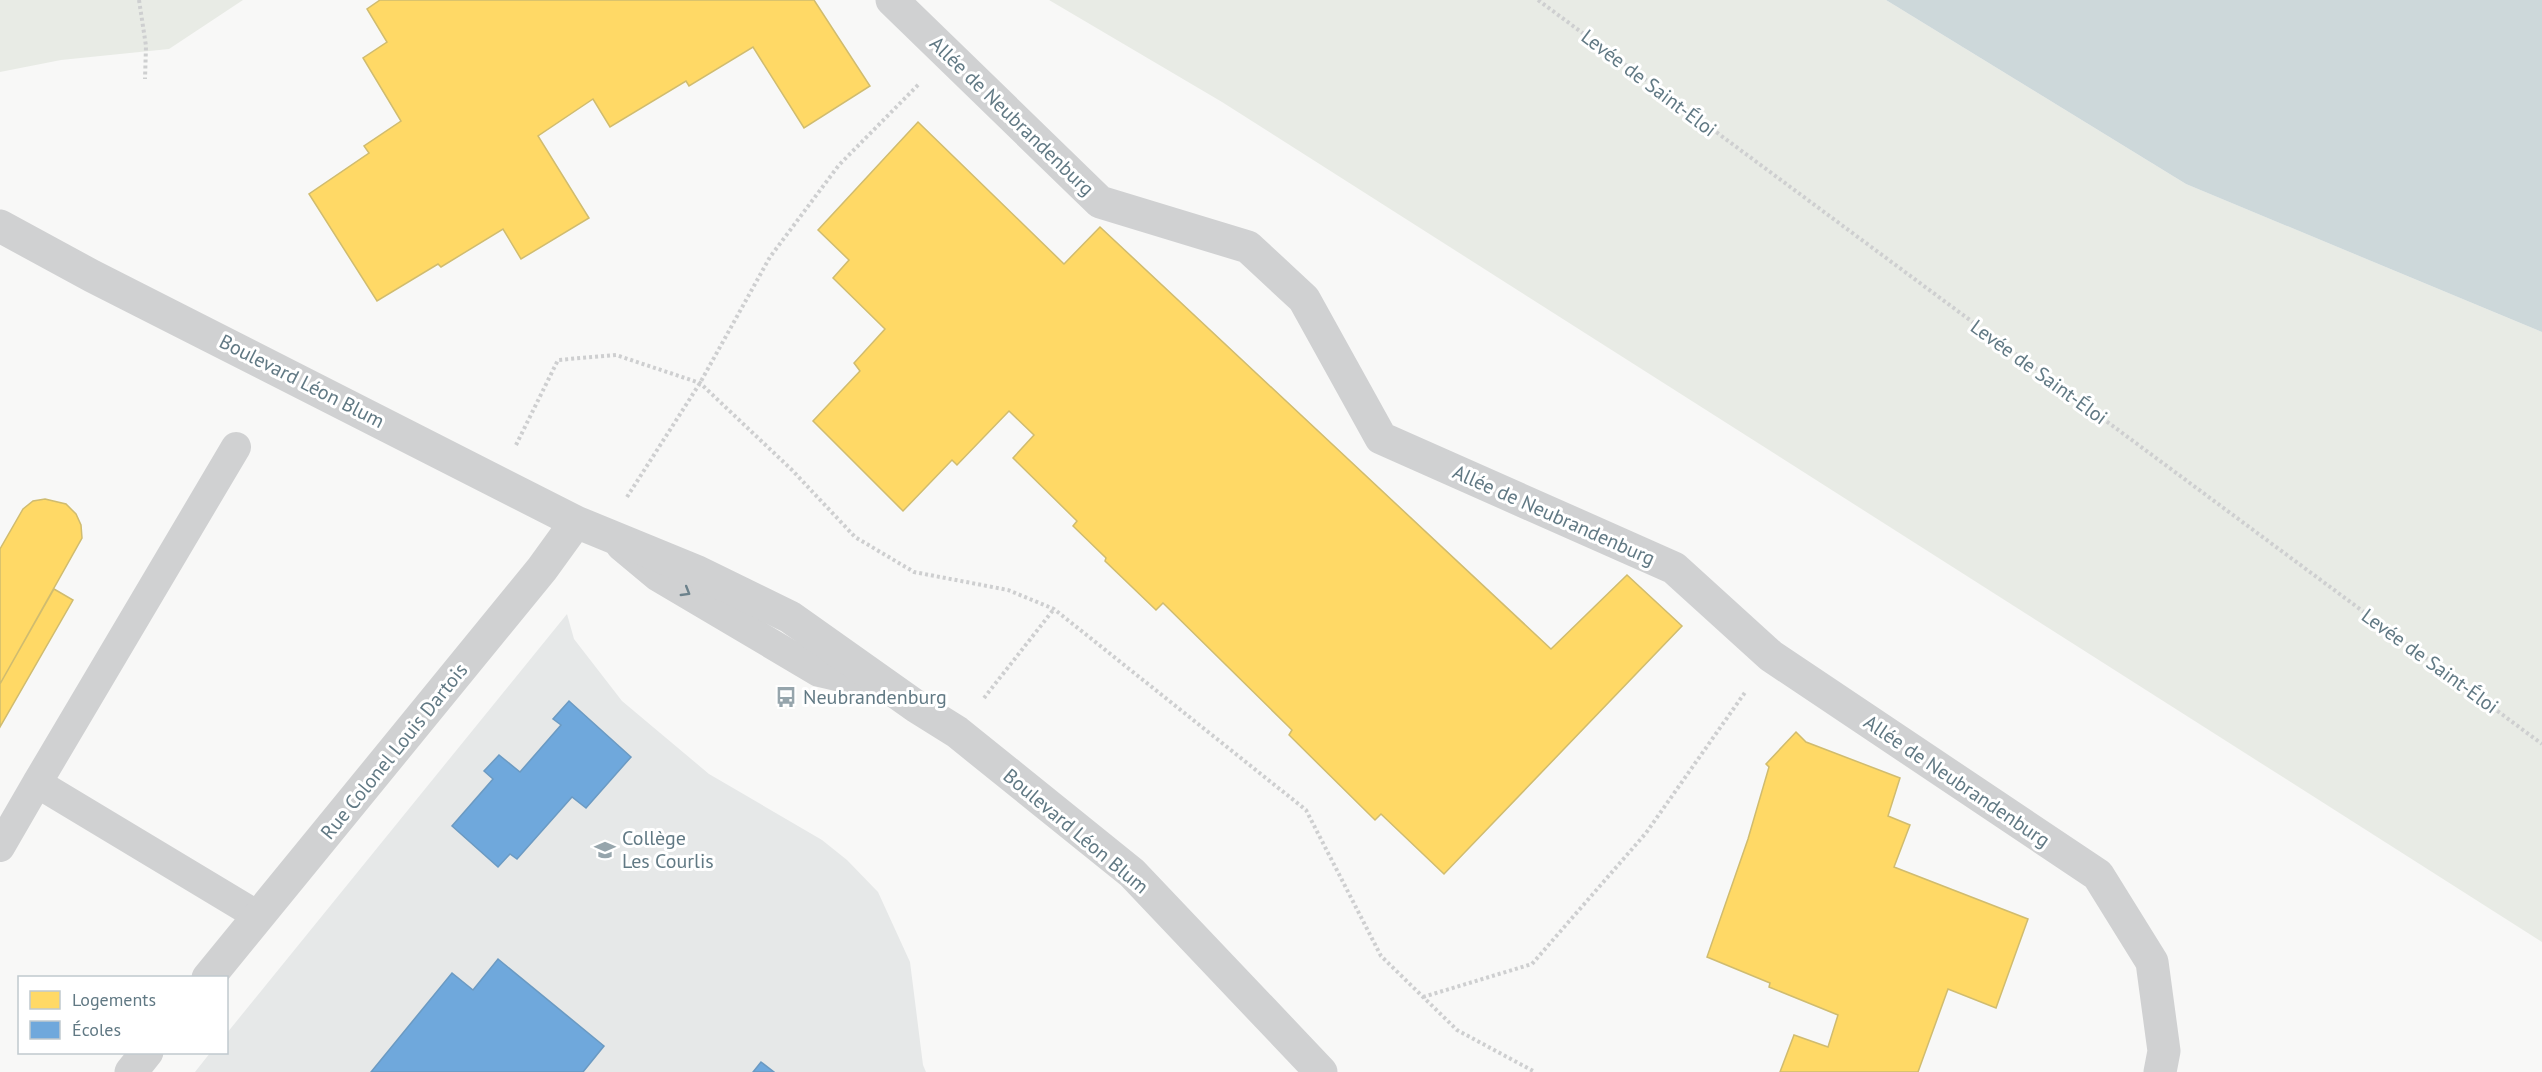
<svg xmlns="http://www.w3.org/2000/svg" width="2542" height="1072" font-family="'PT Sans',sans-serif">
	<rect width="100%" height="100%" fill="#f8f8f7"/>
	<path fill="#e6e8e8" d="M 567,614 L 574,639 L 622,701 L 709,774 L 822,840 L 847,860 L 878,892 L 910,962 L 923,1065 L 926,1072 L 195,1072 L 210,1053 L 226,1052 L 227,1033 Z"/>
	<path fill="#e8ebe5" d="M 0,0 L 243,0 L 169,49 L 61,60 L 0,72 Z
		M 1049,0 L 1886,0 L 2186,184 L 2542,332 L 2542,942 L 1222,102 Z"/>
	<path fill="#cdd8da" d="M 1886,0 L 2542,0 L 2542,332 L 2186,184 Z"/>
	<path fill="#ffd966" stroke="#d0bc6f" stroke-width="1.5" d="M 380,0 L 814,0 L 870,86 L 804,128 L 753,47 L 689,86 L 686,81 L 610,127 L 593,99 L 538,136 L 589,218 L 521,259 L 503,229 L 441,267 L 438,264 L 377,301 L 309,194 L 369,153 L 364,146 L 401,121 L 363,58 L 387,42 L 367,9 Z
		M 918,122 L 1064,264 L 1100,227 L 1551,649 L 1627,575 L 1682,626 L 1444,874 L 1381,814 L 1375,820 L 1289,735 L 1292,730 L 1163,603 L 1156,610 L 1105,561 L 1106,558 L 1073,526 L 1077,521 L 1013,458 L 1034,435 L 1009,411 L 957,465 L 952,460 L 903,511 L 813,421 L 860,371 L 854,363 L 885,329 L 833,278 L 849,260 L 818,230 Z
		M 45,499 L 66,504 L 76,514 L 81,525 L 82,538 L 0,684 L 0,549 L 23,509 L 33,501 Z
		M 54,589 L 73,600 L 0,727 L 0,684 Z
		M 1796,732 L 1806,742 L 1900,778 L 1888,816 L 1910,825 L 1894,867 L 2028,919 L 1996,1008 L 1948,989 L 1918,1072 L 1780,1072 L 1794,1035 L 1828,1047 L 1838,1015 L 1769,987 L 1770,983 L 1707,957 L 1748,839 L 1769,767 L 1766,764 Z"/>
	<path fill="#6fa8dc" stroke="#6b9ac2" stroke-width="1.5" d="M 569,701 L 631,757 L 586,808 L 572,797 L 517,859 L 510,854 L 498,867 L 452,826 L 493,779 L 484,771 L 499,755 L 520,772 L 561,725 L 553,719 Z
		M 498,959 L 604,1046 L 583,1072 L 371,1072 L 452,973 L 473,990 Z
		M 761,1062 L 774,1072 L 753,1072 Z"/>
	<g fill="none" stroke-linecap="round" stroke-linejoin="round">
		<path stroke="#cecfd0" stroke-width="4" stroke-dasharray="3 3" stroke-linecap="butt" d="M 139,0 L 146,46 L 145,79
			M 1538,0 L 2542,744
			M 516,445 L 558,360 L 616,355 L 700,383 L 792,470 L 855,537 L 914,572 L 1008,590 L 1054,609 L 1306,810 L 1381,956 L 1457,1030 L 1535,1072
			M 627,497 L 700,383 L 770,257 L 839,165 L 919,84
			M 984,698 L 1054,609
			M 1423,997 L 1532,964 L 1646,833 L 1746,691"/>
		<path stroke="#d0d1d2" stroke-width="30" d="M 621,546 L 657,576 L 819,672 L 888,688
			M 37,783 L 236,447
			M 0,847 L 37,783 L 258,916"/>
		<path stroke="#d0d1d2" stroke-width="33" d="M 892,0 L 1100,202 L 1248,247 L 1304,299 L 1381,438 L 1674,568 L 1771,656 L 2098,875 L 2152,962 L 2164,1051 L 2160,1072
			M 0,226 L 92,276 L 576,522 L 698,572 L 790,617 L 917,707 L 957,732 L 1132,873 L 1321,1072
			M 208,978 L 542,569 L 576,522
			M 131,1072 L 147,1052"/>
	</g>
	<defs><path id="oneway-chevron" d="M-2-3.5L2.5 0L-2 3.5" fill="none" stroke-width="1.6" stroke-linecap="round" stroke-linejoin="round" transform="scale(1.5)"/></defs>
	<use stroke="#6c828c" href="#oneway-chevron" transform="translate(686 592) rotate(31)"/>
	<defs>
		<symbol id="bus-bare" viewBox="-9 -9 18 18"><path d="M-5-6H5V4H4V6H2V4H-2V6H-4V4H-5ZM-3.5-4V0h7V-4ZM-3.5 1.2v1.5H-2V1.2ZM2 1.2v1.5H3.5V1.2Z" fill="#96a5ac" stroke="#fff" stroke-width="2.5" paint-order="stroke"/></symbol>
		<symbol id="school-bare" viewBox="-9 -9 18 18"><path d="M0-5L7-2L0 1L-7-2ZM-4 1L0 2.5L4 1V4Q0 6-4 4Z" fill="#96a5ac" stroke="#fff" stroke-width="2.5" paint-order="stroke"/></symbol>
	</defs>
	<g fill-rule="evenodd">
		<use href="#bus-bare" x="771" y="682" width="30" height="30"/>
		<use href="#school-bare" x="590" y="835" width="30" height="30"/>
	</g>
	<g text-anchor="middle" stroke-width="6" stroke-linejoin="round" paint-order="stroke">
		<g font-size="20" fill="#617984" stroke="#fff">
			<text transform="translate(1649 83) rotate(37)" y="7">Levée de Saint-Éloi</text>
			<text transform="translate(1012 116) rotate(44)" y="7">Allée de Neubrandenburg</text>
			<text transform="translate(2039 372) rotate(36)" y="7">Levée de Saint-Éloi</text>
			<text transform="translate(302 381) rotate(27)" y="7">Boulevard Léon Blum</text>
			<text transform="translate(1554 515) rotate(24)" y="7">Allée de Neubrandenburg</text>
			<text transform="translate(2430 661) rotate(36)" y="7">Levée de Saint-Éloi</text>
			<text transform="translate(394 751) rotate(-51)" y="7">Rue Colonel Louis Dartois</text>
			<text transform="translate(1957 781) rotate(34)" y="7">Allée de Neubrandenburg</text>
			<text transform="translate(1076 831) rotate(40)" y="7">Boulevard Léon Blum</text>
		</g>
		<g font-size="20" fill="#617984" stroke="#fff" text-anchor="start">
			<text x="803" y="704">Neubrandenburg</text>
			<text x="622" y="845">Collège<tspan x="622" dy="23">Les Courlis</tspan></text>
		</g>
	</g>
	<rect x="18" y="976" width="210" height="78" fill="#ffffff" stroke="#c0c9ce" stroke-width="1.5"/>
	<rect x="30" y="991" width="30" height="18" fill="#ffd966" stroke="#c0c9ce" stroke-width="1.5"/>
	<text x="72" y="1006" font-size="18" fill="#617984">Logements</text>
	<rect x="30" y="1021" width="30" height="18" fill="#6fa8dc" stroke="#c0c9ce" stroke-width="1.5"/>
	<text x="72" y="1036" font-size="18" fill="#617984">Écoles</text>
</svg>
